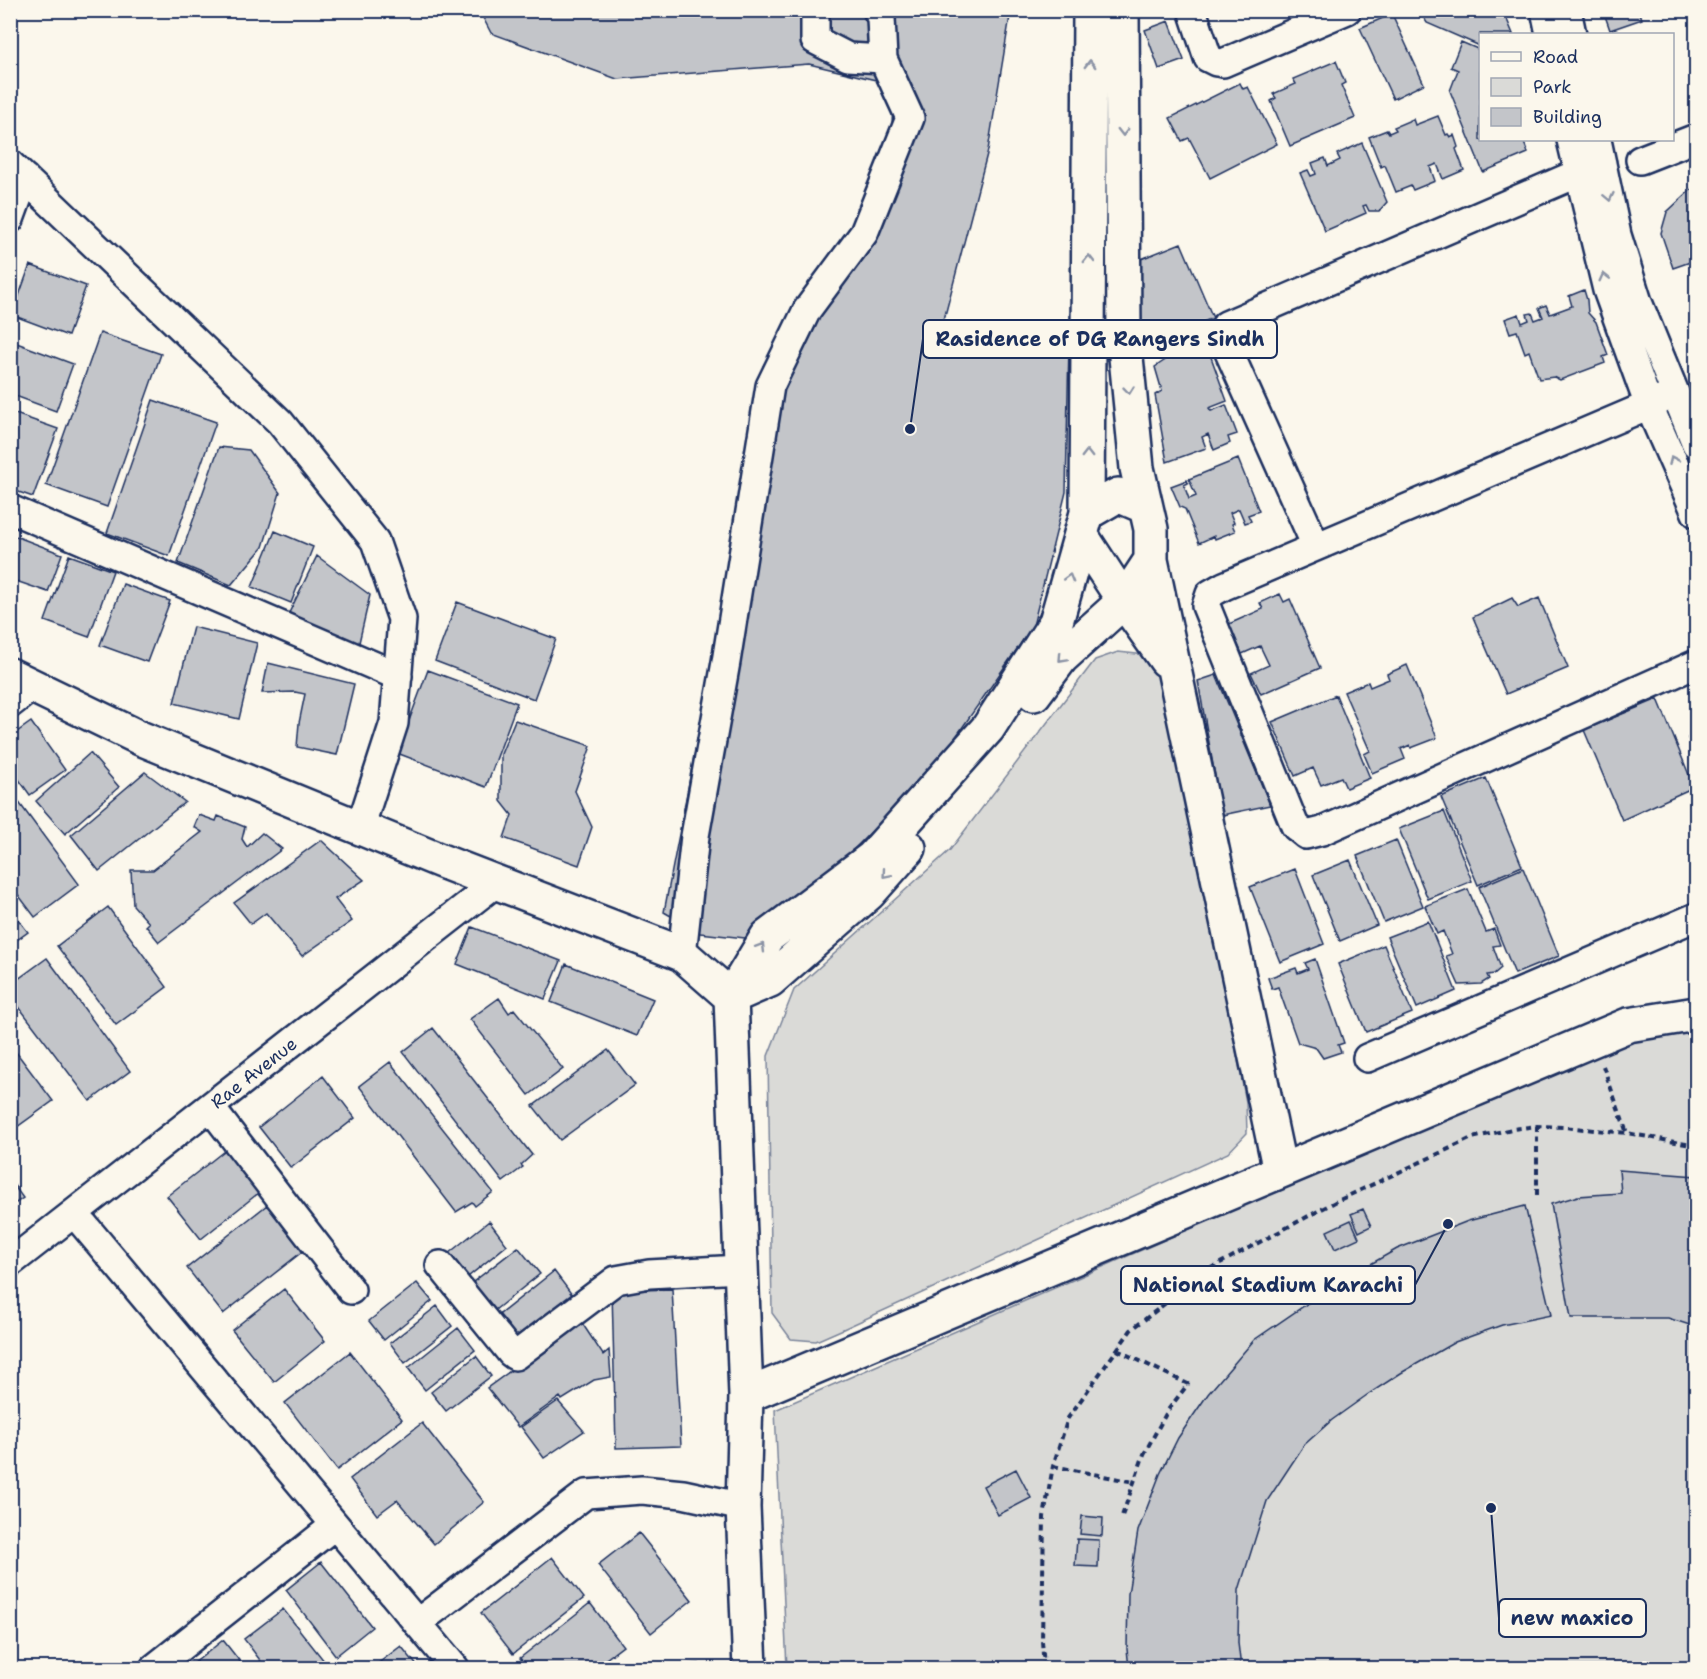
<svg xmlns="http://www.w3.org/2000/svg" width="1707" height="1679" font-family="'Shantell Sans',sans-serif">
	<rect width="100%" height="100%" fill="#fbf7ec"/>
	<filter id="ink" filterUnits="userSpaceOnUse"><feTurbulence type="fractalNoise" baseFrequency=".0167" numOctaves="2"/><feDisplacementMap in="SourceGraphic" scale="12" xChannelSelector="R" yChannelSelector="G"/><feConvolveMatrix kernelMatrix="1 2 1 2 8 2 1 2 1" color-interpolation-filters="sRGB"/></filter>
	<g filter="url(#ink)">
		<path fill="#dadad7" stroke="#7a849a" stroke-width="1.5" d="M 1118,652 L 1146,655 L 1163,671 L 1246,1102 L 1247,1133 L 1228,1153 L 841,1330 L 816,1341 L 791,1339 L 772,1313 L 768,1056 L 794,990 L 950,850 L 1095,660 Z
			M 1696,1030 L 1696,1668 L 787,1668 L 775,1410 L 1625,1039 Z"/>
		<path fill="#c3c5c9" stroke="#1b2f5e" stroke-width="1.5" d="M 479,10 L 1011,10 L 988,150 L 942,327 L 1069,343 L 1066,492 L 1033,626 L 932,771 L 850,853 L 771,926 L 745,938 L 700,933 L 664,912 L 726,591 L 763,366 L 859,221 L 884,164 L 892,125 L 893,101 L 884,82 L 809,64 L 617,79 L 491,33 Z
			M 1421,10 L 1503,10 L 1513,34 L 1480,34 L 1480,46 L 1427,23 L 1422,15 Z
			M 1603,10 L 1639,10 L 1642,19 L 1610,30 Z
			M 1392,14 L 1424,84 L 1393,99 L 1360,28 Z
			M 1169,21 L 1184,60 L 1159,69 L 1145,30 Z
			M 1461,42 L 1480,50 L 1480,140 L 1523,140 L 1528,153 L 1483,172 L 1450,91 L 1458,70 L 1451,67 Z
			M 1336,61 L 1345,83 L 1341,85 L 1355,118 L 1290,146 L 1271,101 L 1276,98 L 1273,94 L 1296,84 L 1293,79 Z
			M 1240,83 L 1243,89 L 1248,87 L 1277,144 L 1210,178 L 1189,138 L 1182,141 L 1170,118 Z
			M 1438,116 L 1446,135 L 1448,134 L 1450,137 L 1454,135 L 1458,147 L 1456,149 L 1464,170 L 1443,179 L 1437,164 L 1430,167 L 1435,181 L 1413,190 L 1411,186 L 1396,192 L 1385,165 L 1381,167 L 1369,137 L 1387,130 L 1389,133 L 1396,130 L 1394,127 L 1413,119 L 1415,125 Z
			M 1362,143 L 1387,202 L 1379,211 L 1369,211 L 1366,205 L 1363,206 L 1366,213 L 1325,231 L 1300,173 L 1308,170 L 1311,176 L 1316,174 L 1312,163 L 1325,158 L 1328,166 L 1340,160 L 1337,154 Z
			M 1696,185 L 1696,244 L 1692,246 L 1696,260 L 1673,268 L 1661,233 L 1667,212 Z
			M 1181,243 L 1213,318 L 1138,348 L 1141,259 Z
			M 30,265 L 86,286 L 68,336 L 12,315 Z
			M 1584,290 L 1587,300 L 1588,313 L 1596,322 L 1608,355 L 1603,357 L 1605,363 L 1560,380 L 1554,377 L 1539,379 L 1529,351 L 1525,353 L 1517,331 L 1510,333 L 1505,319 L 1519,314 L 1522,323 L 1529,320 L 1527,314 L 1532,313 L 1535,320 L 1543,317 L 1539,308 L 1546,305 L 1550,314 L 1572,306 L 1569,296 Z
			M 100,333 L 161,354 L 107,507 L 46,485 Z
			M 1203,335 L 1227,401 L 1209,408 L 1211,411 L 1226,405 L 1237,434 L 1228,437 L 1230,443 L 1214,450 L 1208,434 L 1202,437 L 1206,448 L 1167,462 L 1155,395 L 1162,391 L 1155,367 Z
			M 14,342 L 73,364 L 56,411 L 10,394 L 10,351 Z
			M 153,400 L 216,422 L 169,556 L 107,533 Z
			M 10,412 L 58,429 L 33,497 L 10,489 Z
			M 219,447 L 249,450 L 280,493 L 263,547 L 231,585 L 178,563 Z
			M 1238,459 L 1259,511 L 1248,515 L 1251,521 L 1245,523 L 1239,509 L 1230,513 L 1234,523 L 1232,524 L 1235,531 L 1215,539 L 1214,536 L 1199,543 L 1185,509 L 1180,507 L 1171,486 L 1187,480 L 1188,483 L 1184,485 L 1189,499 L 1196,496 L 1189,479 Z
			M 275,531 L 313,547 L 291,603 L 252,587 Z
			M 15,536 L 62,554 L 48,592 L 10,579 L 10,548 Z
			M 69,555 L 113,571 L 89,637 L 45,621 Z
			M 317,556 L 370,595 L 358,647 L 289,613 Z
			M 123,584 L 170,601 L 147,662 L 100,645 Z
			M 1280,594 L 1284,602 L 1290,599 L 1320,668 L 1261,694 L 1251,673 L 1269,665 L 1260,646 L 1242,654 L 1229,624 L 1263,609 L 1260,603 Z
			M 1512,598 L 1518,607 L 1539,598 L 1568,668 L 1506,694 L 1473,617 Z
			M 457,602 L 556,639 L 534,699 L 435,661 Z
			M 193,627 L 257,643 L 239,719 L 174,703 Z
			M 268,663 L 354,684 L 337,755 L 297,747 L 299,723 L 305,694 L 295,692 L 262,693 Z
			M 1407,665 L 1437,738 L 1411,748 L 1410,745 L 1401,749 L 1405,759 L 1372,773 L 1364,754 L 1370,751 L 1344,692 L 1368,682 L 1370,687 L 1389,679 L 1387,674 Z
			M 428,670 L 517,703 L 486,787 L 397,753 Z
			M 1216,675 L 1270,805 L 1222,815 L 1198,681 Z
			M 1336,695 L 1370,778 L 1346,788 L 1341,777 L 1321,785 L 1313,768 L 1295,776 L 1272,722 Z
			M 1658,699 L 1694,787 L 1622,820 L 1584,730 Z
			M 515,720 L 591,746 L 575,791 L 592,827 L 579,865 L 504,838 L 512,815 L 501,801 L 501,754 Z
			M 31,722 L 65,770 L 30,795 L 10,767 L 10,737 Z
			M 1696,726 L 1696,760 L 1688,738 L 1696,736 L 1693,728 Z
			M 90,753 L 119,787 L 65,834 L 36,801 Z
			M 145,772 L 185,802 L 99,871 L 71,835 Z
			M 1486,778 L 1522,866 L 1478,885 L 1441,797 Z
			M 12,793 L 79,884 L 35,917 L 10,884 Z
			M 1444,811 L 1472,881 L 1428,899 L 1399,829 Z
			M 199,815 L 216,821 L 218,816 L 245,827 L 242,839 L 247,847 L 262,833 L 282,849 L 159,942 L 146,926 L 149,923 L 133,905 L 131,870 L 153,870 L 202,832 L 194,827 Z
			M 321,840 L 364,880 L 335,899 L 352,921 L 302,956 L 266,913 L 251,924 L 234,903 Z
			M 1396,840 L 1423,906 L 1384,922 L 1357,856 Z
			M 1350,860 L 1377,925 L 1340,941 L 1313,875 Z
			M 1523,868 L 1559,956 L 1515,974 L 1479,887 Z
			M 1295,869 L 1324,944 L 1280,962 L 1250,887 Z
			M 1468,889 L 1486,932 L 1494,929 L 1500,945 L 1493,946 L 1501,968 L 1494,974 L 1487,975 L 1489,979 L 1481,984 L 1459,985 L 1446,956 L 1452,954 L 1443,931 L 1437,934 L 1425,906 Z
			M 108,907 L 167,987 L 116,1025 L 57,946 Z
			M 10,909 L 28,932 L 10,945 Z
			M 1428,921 L 1456,991 L 1417,1008 L 1387,937 Z
			M 472,927 L 561,961 L 545,999 L 457,964 Z
			M 1384,945 L 1412,1013 L 1366,1032 L 1338,964 Z
			M 47,958 L 130,1071 L 90,1101 L 10,995 L 10,985 Z
			M 1315,959 L 1344,1043 L 1338,1045 L 1341,1052 L 1323,1058 L 1316,1048 L 1298,1043 L 1278,987 L 1272,989 L 1268,978 L 1296,968 L 1298,973 L 1308,969 L 1305,963 Z
			M 566,964 L 653,999 L 637,1036 L 551,1002 Z
			M 499,998 L 509,1013 L 514,1009 L 563,1069 L 529,1095 L 470,1019 Z
			M 433,1028 L 532,1155 L 521,1165 L 523,1167 L 503,1182 L 403,1052 Z
			M 10,1044 L 53,1101 L 10,1132 Z
			M 608,1050 L 635,1085 L 560,1140 L 533,1106 Z
			M 390,1062 L 493,1192 L 475,1206 L 472,1202 L 456,1212 L 359,1086 Z
			M 323,1076 L 355,1118 L 291,1168 L 259,1127 Z
			M 233,1144 L 266,1187 L 201,1239 L 167,1196 Z
			M 1619,1170 L 1696,1176 L 1696,1327 L 1668,1318 L 1571,1318 L 1551,1204 L 1578,1196 L 1621,1193 Z
			M 10,1180 L 23,1198 L 10,1207 Z
			M 267,1205 L 303,1251 L 223,1314 L 187,1268 Z
			M 1525,1206 L 1551,1315 L 1502,1325 L 1455,1342 L 1401,1373 L 1367,1395 L 1332,1420 L 1304,1445 L 1267,1501 L 1239,1590 L 1238,1643 L 1241,1668 L 1129,1668 L 1127,1649 L 1128,1594 L 1138,1531 L 1160,1474 L 1178,1438 L 1208,1394 L 1254,1340 L 1339,1282 L 1397,1249 L 1468,1221 Z
			M 1363,1209 L 1371,1226 L 1359,1232 L 1351,1214 Z
			M 1351,1220 L 1359,1238 L 1335,1249 L 1327,1231 Z
			M 489,1221 L 507,1245 L 463,1281 L 444,1257 Z
			M 518,1247 L 540,1274 L 490,1314 L 468,1286 Z
			M 554,1271 L 573,1296 L 514,1343 L 495,1318 Z
			M 417,1283 L 432,1301 L 384,1340 L 369,1321 Z
			M 284,1289 L 325,1341 L 274,1382 L 232,1330 Z
			M 672,1289 L 681,1446 L 616,1448 L 612,1291 Z
			M 437,1306 L 452,1326 L 405,1363 L 390,1343 Z
			M 580,1320 L 603,1355 L 609,1350 L 611,1377 L 594,1380 L 562,1400 L 560,1397 L 518,1427 L 487,1388 Z
			M 458,1328 L 475,1350 L 425,1390 L 408,1368 Z
			M 350,1352 L 402,1419 L 337,1470 L 285,1403 Z
			M 476,1356 L 491,1376 L 446,1411 L 431,1392 Z
			M 558,1401 L 584,1431 L 544,1458 L 521,1427 Z
			M 422,1423 L 484,1502 L 434,1544 L 397,1500 L 377,1515 L 350,1479 Z
			M 1016,1469 L 1031,1498 L 998,1515 L 983,1486 Z
			M 1082,1516 L 1103,1518 L 1102,1536 L 1080,1534 Z
			M 639,1533 L 692,1600 L 651,1633 L 598,1565 Z
			M 1077,1539 L 1099,1540 L 1098,1567 L 1075,1566 Z
			M 552,1557 L 584,1598 L 513,1654 L 481,1613 Z
			M 321,1562 L 372,1627 L 336,1656 L 286,1590 Z
			M 590,1603 L 623,1646 L 594,1668 L 528,1668 L 520,1658 Z
			M 283,1609 L 325,1662 L 317,1668 L 266,1668 L 244,1639 Z
			M 223,1640 L 245,1668 L 188,1668 Z
			M 401,1646 L 419,1668 L 372,1668 Z
			M 699,1664 L 699,1668 L 663,1668 L 667,1666 Z"/>
		<g fill="none" stroke-linecap="round" stroke-linejoin="round">
			<defs>
				<path id="street" d="M 815,10 L 815,40 L 848,57 L 883,59
					M 1192,10 L 1208,58 L 1216,62 L 1223,63 L 1347,10
					M 1545,10 L 1550,34
					M 1567,10 L 1572,34
					M 1571,140 L 1607,290 L 1649,406 L 1696,513
					M 1597,140 L 1617,235 L 1638,302 L 1696,444
					M 1640,160 L 1696,138
					M 10,164 L 280,422 L 375,541 L 402,619 L 394,723 L 360,828
					M 10,219 L 25,178
					M 1675,394 L 1224,586 L 1210,594 L 1206,606 L 1295,826 L 1306,835 L 1322,831 L 1696,664
					M 10,509 L 398,676
					M 1316,546 L 1223,339 L 1226,325 L 1602,163
					M 10,704 L 33,686
					M 682,954 L 695,836 L 726,662 L 770,386 L 807,310 L 864,233 L 910,118 L 883,59 L 881,18 L 877,10
					M 1367,1058 L 1696,917
					M 210,1107 L 351,1290
					M 74,1213 L 455,1668
					M 10,1263 L 497,882
					M 440,1265 L 511,1353 L 515,1356 L 616,1280 L 649,1274 L 740,1269
					M 417,1623 L 586,1494 L 642,1490 L 683,1494 L 743,1507
					M 154,1668 L 335,1525"/>
				<path id="secondary" d="M 1087,513 L 1118,495 L 1146,507
					M 1081,535 L 1124,601 L 1166,660
					M 1151,560 L 1280,1171
					M 10,675 L 140,738 L 441,861 L 682,954 L 731,997
					M 1034,694 L 1061,658 L 1124,601 L 1151,560 L 1151,529 L 1137,468 L 1124,337 L 1122,10
					M 731,997 L 770,980 L 869,893 L 909,848
					M 746,1396 L 1628,1025 L 1696,1014
					M 750,1668 L 743,1507 L 746,1396 L 731,997 L 767,937 L 872,858 L 988,728 L 1056,622 L 1087,513 L 1090,10"/>
			</defs>
			<use href="#street" stroke="#1b2f5e" stroke-width="32"/>
			<use href="#secondary" stroke="#1b2f5e" stroke-width="38"/>
			<path stroke="#1b2f5e" stroke-width="4" stroke-dasharray="6 4.5" stroke-linecap="butt" d="M 1603,1066 L 1627,1133
				M 1537,1126 L 1537,1196
				M 1117,1350 L 1188,1384 L 1168,1410 L 1144,1454 L 1122,1516
				M 1053,1466 L 1134,1482
				M 1044,1668 L 1042,1641 L 1044,1517 L 1053,1466 L 1068,1418 L 1131,1330 L 1211,1268 L 1335,1202 L 1472,1138 L 1512,1129 L 1537,1126 L 1563,1127 L 1627,1133 L 1696,1146"/>
			<use href="#street" stroke="#fbf7ec" stroke-width="27"/>
			<use href="#secondary" stroke="#fbf7ec" stroke-width="33"/>
		</g>
		<defs><path id="oneway-chevron" d="M-2-3.5L2.5 0L-2 3.5" fill="none" stroke-width="1.6" stroke-linecap="round" stroke-linejoin="round" transform="scale(1.5)"/></defs>
		<g stroke="#8b93a5">
			<use href="#oneway-chevron" transform="translate(1090 64) rotate(-90)"/>
			<use href="#oneway-chevron" transform="translate(1123 132) rotate(90)"/>
			<use href="#oneway-chevron" transform="translate(1609 197) rotate(78)"/>
			<use href="#oneway-chevron" transform="translate(1089 259) rotate(-90)"/>
			<use href="#oneway-chevron" transform="translate(1604 277) rotate(-104)"/>
			<use href="#oneway-chevron" transform="translate(1129 390) rotate(84)"/>
			<use href="#oneway-chevron" transform="translate(1087 454) rotate(-90)"/>
			<use href="#oneway-chevron" transform="translate(1673 460) rotate(-114)"/>
			<use href="#oneway-chevron" transform="translate(1069 578) rotate(-74)"/>
			<use href="#oneway-chevron" transform="translate(1062 658) rotate(133)"/>
			<use href="#oneway-chevron" transform="translate(886 874) rotate(131)"/>
			<use href="#oneway-chevron" transform="translate(761 947) rotate(-59)"/>
		</g>
	</g>
	<g text-anchor="middle" stroke-width="5" stroke-linejoin="round" paint-order="stroke">
		<g font-size="18" fill="#1b2f5e" stroke="#fbf7ec">
			<text transform="translate(254 1073) rotate(-38)" y="6">Rae Avenue</text>
		</g>
	</g>
	<path fill="none" stroke="#1b2f5e" stroke-width="2" d="M910 429L923 339M1448 1224L1415 1285M1491 1508L1499 1618"/>
	<g fill="#1b2f5e" stroke="#fbf7ec" stroke-width="2">
		<circle cx="910" cy="429" r="6"/>
		<circle cx="1448" cy="1224" r="6"/>
		<circle cx="1491" cy="1508" r="6"/>
	</g>
	<g fill="#fbf7ec" stroke="#1b2f5e" stroke-width="2">
		<rect x="923" y="320" width="354" height="38" rx="6"/>
		<rect x="1121" y="1266" width="294" height="38" rx="6"/>
		<rect x="1499" y="1599" width="147" height="38" rx="6"/>
	</g>
	<g font-size="20" text-anchor="middle" font-weight="bold" fill="#1b2f5e">
		<text x="1100" y="346">Rasidence of DG Rangers Sindh</text>
		<text x="1268" y="1292">National Stadium Karachi</text>
		<text x="1572" y="1625">new maxico</text>
	</g>
	<rect width="1707" height="1679" fill="none" stroke="#fbf7ec" stroke-width="36"/>
	<rect x="18" y="18" width="1671" height="1643" fill="none" stroke="#1b2f5e" stroke-width="2" filter="url(#ink)"/>
	<rect x="1479" y="33" width="195" height="108" fill="#fbf7ec" stroke="#a1a7b3" stroke-width="1.5"/>
	<rect x="1491" y="52" width="30" height="9" fill="#fbf7ec" stroke="#a1a7b3" stroke-width="1.5"/>
	<text x="1533" y="63" font-size="18" fill="#1b2f5e">Road</text>
	<rect x="1491" y="78" width="30" height="18" fill="#dadad7" stroke="#a1a7b3" stroke-width="1.5"/>
	<text x="1533" y="93" font-size="18" fill="#1b2f5e">Park</text>
	<rect x="1491" y="108" width="30" height="18" fill="#c3c5c9" stroke="#a1a7b3" stroke-width="1.5"/>
	<text x="1533" y="123" font-size="18" fill="#1b2f5e">Building</text>
</svg>
